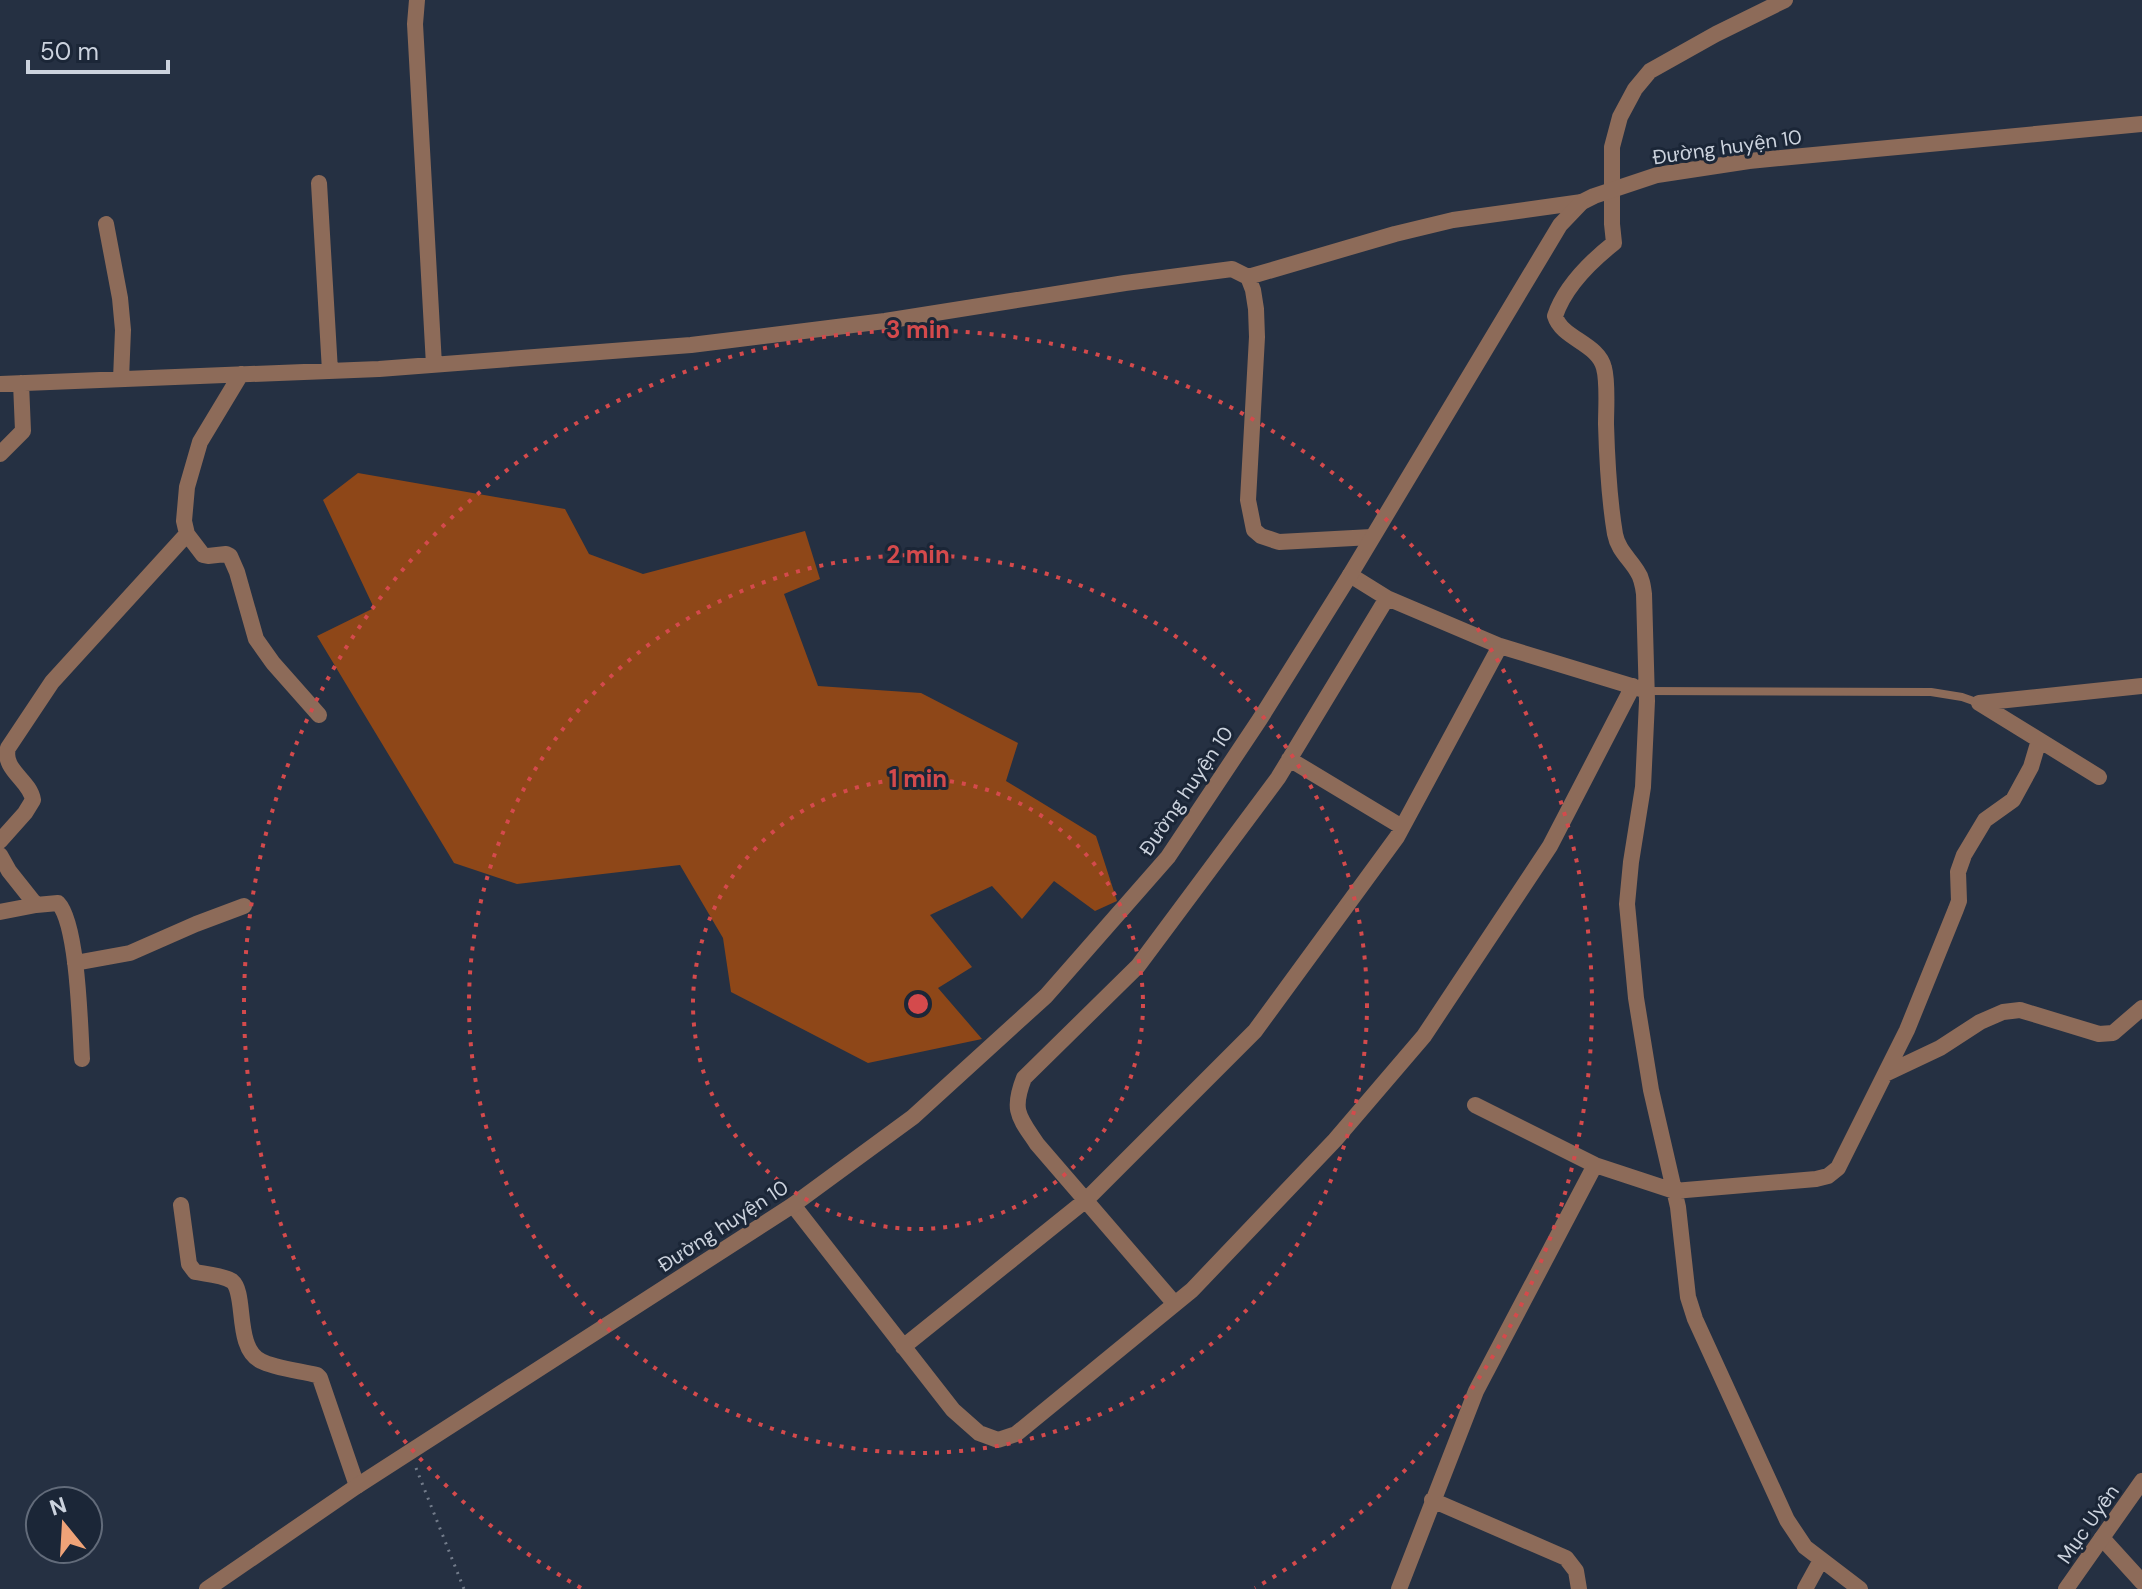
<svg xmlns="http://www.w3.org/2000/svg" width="2142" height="1589" font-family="'DM Sans',sans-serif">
	<rect width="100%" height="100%" fill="#253042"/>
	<path fill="#8e4718" d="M 358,473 L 565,509 L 589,554 L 643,574 L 805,531 L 820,579 L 784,594 L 818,686 L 921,693 L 1018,743 L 1006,781 L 1096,836 L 1117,901 L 1095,911 L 1054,881 L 1022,919 L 992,886 L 930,915 L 972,967 L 938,988 L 982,1039 L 868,1063 L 731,992 L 723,938 L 680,865 L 517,884 L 454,863 L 317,636 L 374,608 L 323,500 Z"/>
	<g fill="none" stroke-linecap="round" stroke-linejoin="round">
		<path stroke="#727b8a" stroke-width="3" stroke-dasharray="2 6" stroke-linecap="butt" d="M 416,1468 L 464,1589"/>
		<path stroke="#8d6b59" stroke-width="8" d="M 1646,691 L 1931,692 L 1962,697 L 1979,703"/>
		<path stroke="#8d6b59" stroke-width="16" d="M 417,0 L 415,24 L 434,365
			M 1785,0 L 1716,34 L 1650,71 L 1635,89 L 1620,117 L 1612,147 L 1612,224 L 1614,243 C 1590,262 1565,286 1555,316 C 1562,339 1598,343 1604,368 C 1608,382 1606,409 1606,424 C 1607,460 1609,498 1615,534 C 1618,550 1629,558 1637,571 C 1642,578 1643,586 1644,594 L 1647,701 L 1643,787 L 1631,862 L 1627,904 L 1636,998 L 1651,1090 L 1678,1207 L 1688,1297 L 1695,1319 L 1787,1520 L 1805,1547 L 1860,1589
			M 319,183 L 330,371
			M 106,224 L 120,298 L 123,330 L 121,379
			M 1248,277 L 1395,234 L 1453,220 L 1582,202
			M 0,384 L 379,369 L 691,345 L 885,321 L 1125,283 L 1232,269 L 1248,277 L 1253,290 L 1256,309 L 1257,337 L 1248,500 L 1254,530 L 1261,536 L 1279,542 L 1372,537
			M 0,454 L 23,431 L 21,383
			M 187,534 L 203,555 L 208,556 L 226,554 L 230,556 L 237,572 L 256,639 L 273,663 L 319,715
			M 1350,575 L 1387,598 L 1500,646 L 1641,689
			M 1979,703 L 2142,686
			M 1979,703 L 2099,777
			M 1289,759 L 1402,827
			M 0,841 L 25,813 L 33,800 C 30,780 2,770 8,748 L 52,682 L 187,534 L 184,521 L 187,487 L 200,442 L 241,374
			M 0,855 L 9,871 L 36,905 L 58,903 C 78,924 80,1027 82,1059
			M 0,912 L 36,905
			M 75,963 L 130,953 L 196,924 L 244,906
			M 1885,1074 L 1940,1048 L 1980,1022 L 2003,1012 L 2020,1010 L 2099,1034 L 2113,1033 L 2142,1008
			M 1475,1105 L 1595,1165 L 1674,1191 L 1816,1179 L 1828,1176 L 1838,1168 L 1907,1030 L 1956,909 L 1959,901 L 1958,872 L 1964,855 L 1985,820 L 2013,800 L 2031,767 L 2039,740
			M 181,1205 L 189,1264 L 195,1272 C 206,1274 223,1275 232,1281 C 247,1293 234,1348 261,1361 C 274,1368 301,1371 317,1375 L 320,1378 L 357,1486
			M 793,1205 L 953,1410 L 979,1433 L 998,1440 L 1016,1434 L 1192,1290 L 1335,1140 L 1424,1036 L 1550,846 L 1633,686
			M 1175,1304 L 1037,1144 C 1019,1117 1011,1111 1024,1078 L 1138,966 L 1278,778 L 1387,598
			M 903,1347 L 1086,1200 L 1255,1031 L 1397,837 L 1500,646
			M 1432,1500 L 1566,1558 L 1576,1571 L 1579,1589
			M 2102,1538 L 2142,1582
			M 1399,1589 L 1476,1391 L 1595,1165
			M 1805,1589 L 1821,1560"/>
		<path stroke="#8d6b59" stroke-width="16" d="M 207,1589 L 357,1486 L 793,1205 L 913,1117 L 1046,996 L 1168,857 L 1260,719 L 1350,575 L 1560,225 L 1582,202 L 1594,196 L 1657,175 L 1749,161 L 2142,124
			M 2066,1589 L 2142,1481"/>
	</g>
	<g fill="none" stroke="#d44a4c" stroke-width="4" stroke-dasharray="4 8">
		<circle cx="918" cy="1004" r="225"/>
		<circle cx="918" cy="1004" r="449"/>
		<path d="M581 1588A674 674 0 1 1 1255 1588"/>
	</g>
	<g text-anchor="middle" stroke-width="6" stroke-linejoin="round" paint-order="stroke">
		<g font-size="20" fill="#ccd3de" stroke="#1b2637">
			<text transform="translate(1727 147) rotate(-8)" y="7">Đường huyện 10</text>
			<text transform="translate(1186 791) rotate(-56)" y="7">Đường huyện 10</text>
			<text transform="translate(723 1226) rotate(-33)" y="7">Đường huyện 10</text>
			<text transform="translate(2088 1524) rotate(-55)" y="7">Mục Uyên</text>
		</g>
	</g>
	<circle cx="918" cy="1004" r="12" fill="#d44a4c" stroke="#1b2637" stroke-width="4"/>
	<g font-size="24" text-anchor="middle" font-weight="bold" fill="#d44a4c" stroke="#1b2637" stroke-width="6" stroke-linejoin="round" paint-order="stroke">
		<text x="918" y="338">3 min</text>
		<text x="918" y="563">2 min</text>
		<text x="918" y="787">1 min</text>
	</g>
	<g transform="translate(64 1525) rotate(342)"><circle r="38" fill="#1b2637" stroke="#626b7a" stroke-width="2"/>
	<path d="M0-6L14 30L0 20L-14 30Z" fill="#efa378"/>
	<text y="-12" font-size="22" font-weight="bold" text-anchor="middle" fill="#ccd3de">N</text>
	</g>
	<path d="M28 60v12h140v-12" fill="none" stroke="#ccd3de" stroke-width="4"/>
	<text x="40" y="60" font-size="24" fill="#ccd3de" stroke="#1b2637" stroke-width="6" paint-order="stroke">50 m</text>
</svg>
